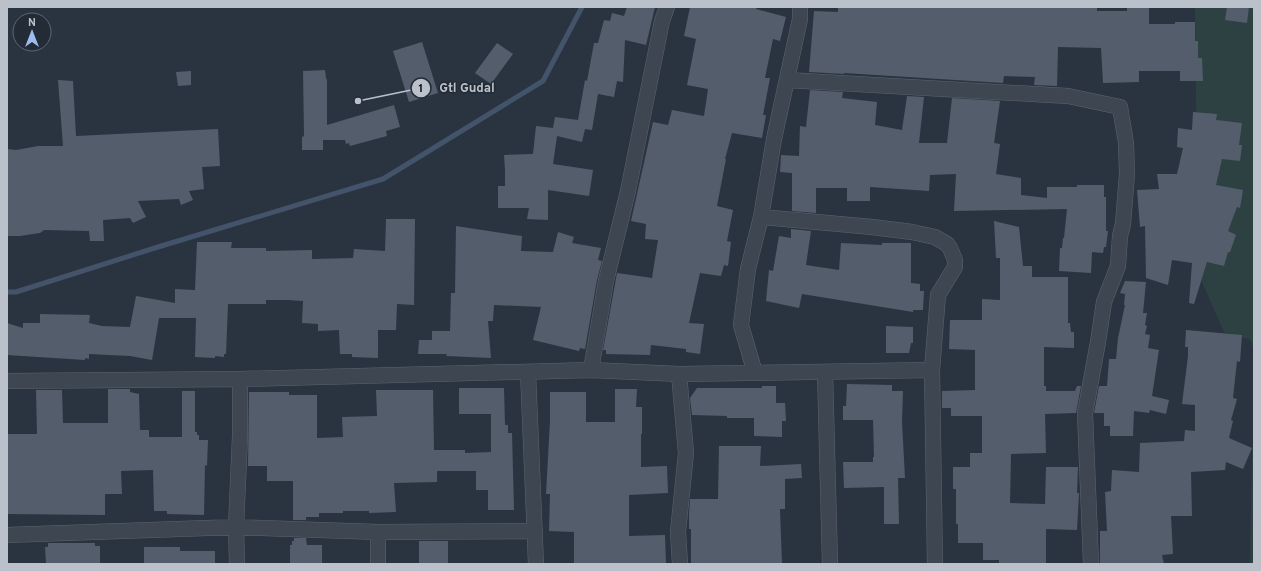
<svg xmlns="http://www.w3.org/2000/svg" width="1261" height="571" font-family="Overpass,sans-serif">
	<rect width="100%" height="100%" fill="#2a3441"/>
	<path fill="#2d4143" d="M 1195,7 L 1254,7 L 1254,352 L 1251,340 L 1224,332 L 1198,273 Z
		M 1254,438 L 1254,564 L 1250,564 L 1252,450 Z"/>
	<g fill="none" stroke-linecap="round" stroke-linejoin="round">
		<path stroke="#43536a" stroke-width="5" d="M 7,292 L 16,292 L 158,247 L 383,179 L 543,81 L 582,7"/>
	</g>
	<path fill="#545d6b" d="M 627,7 L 655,7 L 646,45 L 625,40 L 623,82 L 617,81 L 614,97 L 598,94 L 592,130 L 585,129 L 582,142 L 557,136 L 553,164 L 593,170 L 589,196 L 548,190 L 548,220 L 527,219 L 529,208 L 498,208 L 498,186 L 505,186 L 505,170 L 504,155 L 533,154 L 536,126 L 553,128 L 555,117 L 578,120 L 585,80 L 587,81 L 594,43 L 598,43 L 604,20 L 610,21 L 612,13 L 624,16 Z
		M 690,7 L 757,7 L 756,9 L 786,17 L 780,41 L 773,39 L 765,78 L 770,78 L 763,115 L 766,115 L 762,138 L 732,133 L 725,159 L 726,159 L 717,206 L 733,210 L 727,241 L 731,242 L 728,266 L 724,265 L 721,276 L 700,273 L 689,323 L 704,324 L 700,354 L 686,352 L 686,349 L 651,345 L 650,355 L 606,354 L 606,350 L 603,350 L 617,273 L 652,278 L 658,240 L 645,239 L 646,224 L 631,221 L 653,122 L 668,125 L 672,110 L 704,116 L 708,89 L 687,85 L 696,39 L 684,36 Z
		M 838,7 L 1097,7 L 1097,11 L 1127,11 L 1127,7 L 1149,7 L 1149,24 L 1175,24 L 1175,22 L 1195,22 L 1195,41 L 1198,41 L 1198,58 L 1202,58 L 1203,81 L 1180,81 L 1180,71 L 1139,71 L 1139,82 L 1103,83 L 1101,48 L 1058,47 L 1057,86 L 1034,85 L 1035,77 L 1004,76 L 1003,83 L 844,73 L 844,74 L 809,72 L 814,11 L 838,12 Z
		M 1227,7 L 1249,7 L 1247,23 L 1225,20 Z
		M 422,42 L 438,93 L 409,102 L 393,51 Z
		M 497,43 L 513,54 L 491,84 L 475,73 Z
		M 325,70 L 326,78 L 327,80 L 327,125 L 394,105 L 400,127 L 386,131 L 387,136 L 350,146 L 349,143 L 346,144 L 345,140 L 323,140 L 323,150 L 302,150 L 302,137 L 304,136 L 303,71 Z
		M 191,71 L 191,85 L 178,86 L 176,72 Z
		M 58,80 L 73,81 L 76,136 L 218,129 L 220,166 L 202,167 L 204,189 L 189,191 L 193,200 L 181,205 L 179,199 L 138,201 L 146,217 L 133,223 L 130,218 L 103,220 L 104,241 L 90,241 L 89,231 L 44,230 L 40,233 L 20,236 L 7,236 L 7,149 L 16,150 L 38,146 L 63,146 Z
		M 810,90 L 843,92 L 842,98 L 877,102 L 875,125 L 902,130 L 907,96 L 924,97 L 919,143 L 947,143 L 952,98 L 1000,101 L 994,143 L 1000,144 L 996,174 L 1021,178 L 1021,195 L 1047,198 L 1047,187 L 1077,187 L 1077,185 L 1104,185 L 1104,197 L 1106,197 L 1106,231 L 1108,231 L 1106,247 L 1104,247 L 1103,253 L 1092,252 L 1091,273 L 1059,271 L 1060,248 L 1062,248 L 1063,238 L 1064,238 L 1067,209 L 954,211 L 956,174 L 930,175 L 929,191 L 870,187 L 870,201 L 847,201 L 847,188 L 816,188 L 816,213 L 792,211 L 792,173 L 780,172 L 781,155 L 799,156 L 800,126 L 806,127 Z
		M 1193,112 L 1217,114 L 1216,120 L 1242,123 L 1239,145 L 1242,145 L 1240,161 L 1222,159 L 1216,185 L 1243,190 L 1240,208 L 1237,207 L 1228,231 L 1236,235 L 1230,252 L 1228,252 L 1224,266 L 1207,262 L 1194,304 L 1189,303 L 1192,263 L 1172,260 L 1168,285 L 1146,278 L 1145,226 L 1140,227 L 1137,190 L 1159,189 L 1157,174 L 1177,174 L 1183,148 L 1177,147 L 1178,128 L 1192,130 Z
		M 386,219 L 415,219 L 414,305 L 397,304 L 396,330 L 378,330 L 378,358 L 352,357 L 352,354 L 340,354 L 339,330 L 318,331 L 318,324 L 302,323 L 303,301 L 288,300 L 266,300 L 266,304 L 228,304 L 226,354 L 224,354 L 224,357 L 215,356 L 215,358 L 195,357 L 196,318 L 159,318 L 152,360 L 130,356 L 89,354 L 89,359 L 85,358 L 85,360 L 7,355 L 7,323 L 23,328 L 23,323 L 40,323 L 40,314 L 90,315 L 89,323 L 102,326 L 130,327 L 136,296 L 175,303 L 175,289 L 195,290 L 197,242 L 232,242 L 231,248 L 266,248 L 266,251 L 312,250 L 312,259 L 353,258 L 354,249 L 385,251 Z
		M 994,221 L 1019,227 L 1023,266 L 1032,266 L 1032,277 L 1068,277 L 1068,323 L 1070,323 L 1071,332 L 1074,332 L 1074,348 L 1044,347 L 1044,386 L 1046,386 L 1046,391 L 1075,391 L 1077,386 L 1081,386 L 1076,413 L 1045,414 L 1046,453 L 1011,454 L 1010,503 L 1045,504 L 1046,467 L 1078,467 L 1077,493 L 1079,493 L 1077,530 L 1046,529 L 1046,564 L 999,564 L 999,560 L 983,560 L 983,543 L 958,543 L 958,524 L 956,524 L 956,489 L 953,489 L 953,467 L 970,467 L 970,453 L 982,453 L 982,416 L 951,416 L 951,408 L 942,408 L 942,391 L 975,390 L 975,350 L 949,349 L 950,320 L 982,320 L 982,299 L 1000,300 L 1000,258 L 996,258 Z
		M 456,226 L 522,236 L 521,251 L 553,252 L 558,232 L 574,237 L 572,243 L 601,248 L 598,260 L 602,261 L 597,280 L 585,349 L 580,348 L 579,351 L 533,340 L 541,307 L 494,305 L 493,321 L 488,321 L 491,358 L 446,356 L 447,354 L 418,354 L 419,340 L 432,340 L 432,331 L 450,331 L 451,293 L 455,293 Z
		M 791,229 L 811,231 L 806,265 L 839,270 L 841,243 L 882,245 L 882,243 L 911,243 L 911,283 L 920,284 L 920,291 L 924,291 L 923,310 L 913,310 L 913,312 L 802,294 L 799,308 L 766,301 L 769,270 L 773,271 L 779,236 L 791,238 Z
		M 1125,281 L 1146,282 L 1143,313 L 1147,313 L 1145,325 L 1147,326 L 1145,334 L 1150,335 L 1148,348 L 1159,350 L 1152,396 L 1169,400 L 1166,414 L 1150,410 L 1149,413 L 1134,411 L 1133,436 L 1110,436 L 1110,426 L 1104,426 L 1104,413 L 1094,413 L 1099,386 L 1107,386 L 1109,359 L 1116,359 L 1118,338 L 1125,305 L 1124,305 L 1125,294 L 1120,293 Z
		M 886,326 L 913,327 L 913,343 L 911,343 L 909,353 L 886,353 Z
		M 1186,330 L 1242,335 L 1240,362 L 1237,361 L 1233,398 L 1237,399 L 1231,420 L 1233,421 L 1229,438 L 1252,448 L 1243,469 L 1226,462 L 1225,470 L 1191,472 L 1192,516 L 1171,516 L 1173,554 L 1162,555 L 1164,564 L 1100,564 L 1100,531 L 1107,531 L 1105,492 L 1111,491 L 1112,470 L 1139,472 L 1140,443 L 1184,441 L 1185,430 L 1195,431 L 1195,405 L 1182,404 L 1188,356 L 1188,347 L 1185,347 Z
		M 847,384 L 892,385 L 892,391 L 903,391 L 902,422 L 905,478 L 898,478 L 899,524 L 884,524 L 884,487 L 844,488 L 843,462 L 873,462 L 873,457 L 874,457 L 873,420 L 843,420 L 843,406 L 846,406 Z
		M 762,386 L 776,386 L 776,403 L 785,403 L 786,421 L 782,421 L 782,437 L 754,436 L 754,418 L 727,418 L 727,416 L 692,415 L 690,398 L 697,388 L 762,388 Z
		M 459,388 L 504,388 L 505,425 L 508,425 L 508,433 L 512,433 L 514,510 L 488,510 L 488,490 L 476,490 L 476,471 L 437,471 L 437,482 L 394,483 L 396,512 L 369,513 L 369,511 L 343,511 L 343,513 L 319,513 L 319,517 L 306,517 L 306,520 L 293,520 L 293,481 L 267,481 L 267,466 L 248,466 L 249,392 L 289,392 L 289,395 L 317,395 L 317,438 L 343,437 L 342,417 L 377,416 L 376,390 L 433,390 L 434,450 L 465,450 L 465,453 L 491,452 L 491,414 L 459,414 Z
		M 108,389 L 130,389 L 130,392 L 139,394 L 140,430 L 149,430 L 149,437 L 182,437 L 182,391 L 195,391 L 195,432 L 197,432 L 197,435 L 199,435 L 199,440 L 208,440 L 207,466 L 205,465 L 204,515 L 167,514 L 167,511 L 154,511 L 153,470 L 121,471 L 122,494 L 105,494 L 105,515 L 8,514 L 7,434 L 37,434 L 36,390 L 62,390 L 63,423 L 108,423 Z
		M 615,389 L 637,389 L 636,407 L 642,407 L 642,434 L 641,434 L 641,467 L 667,466 L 668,493 L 629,495 L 629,536 L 665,535 L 666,564 L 574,564 L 574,532 L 549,531 L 550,494 L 546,494 L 550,421 L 550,392 L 586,392 L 586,422 L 615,422 Z
		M 719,446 L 761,446 L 760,466 L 801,464 L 802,478 L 785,479 L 785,509 L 780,509 L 782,564 L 691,564 L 691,529 L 689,529 L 689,514 L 690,499 L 718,499 Z
		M 294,538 L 306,538 L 307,545 L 322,545 L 322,564 L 290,564 L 290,545 L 292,545 L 292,541 L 294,541 Z
		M 419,541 L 448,541 L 448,564 L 419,564 Z
		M 48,543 L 95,543 L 95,546 L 100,546 L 100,564 L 46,564 L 45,547 L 48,547 Z
		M 144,547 L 180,547 L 180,551 L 215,551 L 215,564 L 144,564 Z"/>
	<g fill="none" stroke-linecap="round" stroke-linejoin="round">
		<defs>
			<path id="street" d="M 787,80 L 1068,96 L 1120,107 L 1126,143 L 1127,174 L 1123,224 L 1120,236 L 1118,266 L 1104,302 L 1098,342 L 1085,413 L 1091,564
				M 761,217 L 872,227 L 912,232 L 935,237 L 947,244 L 950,248 L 955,260 L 955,267 L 938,295 L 932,370 L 935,564
				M 591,370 L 606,281 L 628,191 L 662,21 L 667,7
				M 528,372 L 536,564
				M 825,372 L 830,564
				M 755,373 L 741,325 L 748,269 L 761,217 L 774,139 L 800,19 L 800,7
				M 679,374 L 686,453 L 678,532 L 680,564
				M 7,381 L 240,379 L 591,370 L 679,374 L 932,370
				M 7,535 L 236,527 L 378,532 L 535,531
				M 237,564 L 236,527 L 240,436 L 240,379
				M 378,564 L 378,532"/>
		</defs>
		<use href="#street" stroke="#5c646e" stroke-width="16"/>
		<use href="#street" stroke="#3e4651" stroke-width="15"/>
	</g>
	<path fill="none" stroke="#bbc1cb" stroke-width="1.5" d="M358 101L421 88"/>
	<g fill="#bbc1cb" stroke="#232b36" stroke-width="1.5">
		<circle cx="358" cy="101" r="4"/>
		<circle cx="421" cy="88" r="10"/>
	</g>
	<g font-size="12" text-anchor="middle" font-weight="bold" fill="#111">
		<text x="421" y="92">1</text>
	</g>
	<g font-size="13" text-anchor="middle" font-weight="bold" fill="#bbc1cb" stroke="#232b36" stroke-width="3" stroke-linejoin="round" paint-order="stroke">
		<text x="467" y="92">Gtl Gudal</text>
	</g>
	<rect width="1261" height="571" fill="none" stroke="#bbc1cb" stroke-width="16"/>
	<g transform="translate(32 32)"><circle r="19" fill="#232b36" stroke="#606772"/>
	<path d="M0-3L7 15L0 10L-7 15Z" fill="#9cbcee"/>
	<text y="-6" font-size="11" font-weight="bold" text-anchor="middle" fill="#bbc1cb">N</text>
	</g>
</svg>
